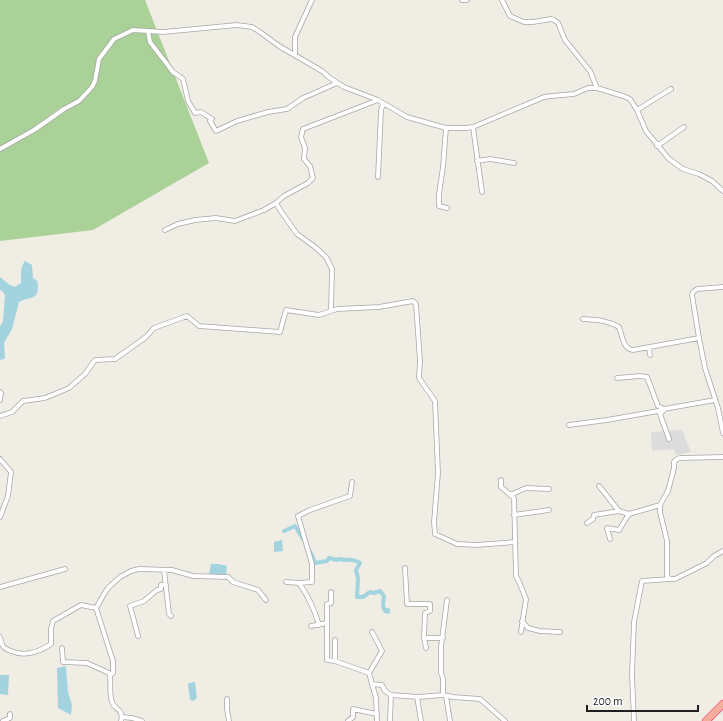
<svg xmlns="http://www.w3.org/2000/svg" width="723" height="721" font-family="'Alegreya Sans',sans-serif">
	<rect width="100%" height="100%" fill="#f0ede5"/>
	<path fill="#dddcdc" d="M 682,430 L 691,452 L 676,455 L 674,449 L 652,451 L 651,432 Z"/>
	<path fill="#aad198" d="M 0,0 L 145,0 L 209,163 L 93,230 L 0,241 Z"/>
	<path fill="#a4d3e0" d="M 25,261 L 27,262 L 32,265 L 33,278 C 37,280 38,281 38,286 C 38,301 30,296 19,302 L 12,329 L 4,343 L 5,358 L 4,359 L 0,360 L 0,326 L 3,321 L 5,295 L 3,292 L 0,290 L 0,277 L 10,285 L 15,287 L 21,283 C 21,276 20,267 25,261 Z
		M 282,540 L 283,551 L 274,552 L 274,542 Z
		M 211,564 L 219,564 L 227,566 L 226,576 L 209,574 Z
		M 66,666 L 68,692 L 72,705 L 71,715 L 58,708 L 57,668 Z
		M 0,675 L 9,675 L 8,695 L 0,694 Z
		M 195,682 L 197,698 L 193,701 L 190,700 L 188,684 L 189,683 Z"/>
	<g fill="none" stroke-linecap="round" stroke-linejoin="round">
		<path stroke="#a4d3e0" stroke-width="4" d="M 284,531 L 295,526 L 303,539
			M 309,550 L 311,554 L 312,555 L 315,563 L 327,561 L 329,558 L 337,560 L 338,559 C 346,561 353,558 360,563 L 356,570 L 358,578 L 357,597 L 363,597 L 370,592 L 374,593 L 380,591 L 384,596 L 383,606 L 385,611 L 388,610 L 388,612"/>
		<defs>
			<path id="minor" d="M 462,0 L 467,0
				M 502,0 L 510,16 L 524,22 L 533,22 L 551,19 L 554,20 L 558,23 L 565,40 L 590,71 L 597,88
				M 148,31 L 150,42 L 173,72 L 183,79 L 188,101 L 195,113 L 201,112 L 212,119 L 210,121 L 216,131 L 237,121 L 268,112 L 287,109 L 303,98 L 337,83
				M 295,55 L 295,37 L 312,0
				M 637,110 L 671,89
				M 473,127 L 482,192
				M 446,128 L 443,167 L 439,194 L 439,206 L 447,208
				M 657,146 L 684,127
				M 0,149 L 34,130 L 64,109 L 79,101 L 92,87 L 95,81 L 99,59 L 114,39 L 133,30 L 163,32 L 237,25 L 252,27 L 260,32 L 279,46 L 322,71 L 330,78 L 344,87 L 378,100 L 407,117 L 446,128 L 466,128 L 473,127 L 544,97 L 552,96 L 574,94 L 588,88 L 597,88 L 623,96 L 630,99 L 637,110 L 646,131 L 669,159 L 683,169 L 699,174 L 712,181 L 723,191
				M 477,161 L 490,159 L 514,163
				M 378,177 L 381,110 L 383,104
				M 276,203 L 280,210 L 297,234 L 315,247 L 326,257 L 332,269 L 331,311
				M 165,230 L 178,224 L 195,220 L 216,218 L 235,221 L 264,210 L 276,203 L 284,196 L 308,183 L 313,178 L 310,166 L 304,159 L 305,148 L 301,137 L 303,129 L 378,100
				M 583,319 C 596,320 607,320 619,327 C 622,335 623,349 633,350 L 699,338 L 705,368 L 718,408 L 723,433
				M 699,338 L 692,295 L 693,292 L 697,289 L 723,287
				M 649,347 L 650,355
				M 617,378 L 640,376 L 647,377 L 658,406 L 664,409 L 715,400
				M 0,392 L 1,393 L 0,400
				M 664,410 L 660,414 L 669,439
				M 0,416 L 12,412 L 23,401 L 45,398 L 69,388 L 85,374 L 95,360 L 115,359 L 146,337 L 154,328 L 187,316 L 199,326 L 280,332 L 286,310 L 319,315 L 337,309 L 379,307 L 413,301 L 416,304 L 420,361 L 419,378 L 435,401 L 438,473 L 434,522 L 435,534 L 457,544 L 476,545 L 515,542
				M 569,425 L 607,420 L 664,410
				M 723,457 L 680,458 L 677,459 L 674,462 L 674,468 L 668,491 L 660,505 L 660,512 L 667,541 L 667,577 L 670,579 L 675,579 L 707,563 L 714,556 L 723,551
				M 0,459 L 11,472 L 8,496 L 0,517
				M 501,480 L 501,487 L 514,498 L 516,576 L 520,584 L 526,599 L 521,632
				M 599,486 L 619,511
				M 510,495 L 526,488 L 549,489
				M 629,514 L 660,505
				M 514,515 L 549,510
				M 587,523 L 593,519 L 594,515 L 619,511 L 629,514 L 619,530 L 607,528 L 610,539
				M 405,568 L 407,604 L 430,604 L 430,611 L 425,613 L 424,638 L 443,638
				M 164,570 L 169,614 L 171,616
				M 286,582 L 299,583 C 309,597 314,608 319,625
				M 299,583 L 312,582 L 312,564 L 298,516 L 310,510 L 350,496 L 352,482
				M 0,587 L 65,569
				M 331,592 L 331,603 L 327,604 L 327,660 L 335,661
				M 96,608 L 106,591 L 109,587 L 120,577 L 131,571 L 139,569 L 172,570 L 193,576 L 228,577 L 233,582 L 258,590 L 266,600
				M 96,608 L 113,661 L 113,673 L 110,675 C 111,684 109,693 112,702 C 115,711 124,708 121,721
				M 522,621 L 528,628 L 540,631 L 560,632
				M 311,626 L 327,623
				M 138,636 L 130,606 L 144,601 L 157,590 L 161,589 L 161,585 L 166,585
				M 0,637 C 1,640 1,643 3,646 C 5,649 8,650 11,651 C 25,657 39,652 51,644 L 51,629 L 53,621 L 81,605 L 96,608
				M 424,638 L 426,648
				M 335,640 L 335,661 L 369,673 L 372,684
				M 62,648 L 63,662 L 87,663 L 109,673 L 110,675
				M 369,673 L 382,651 L 372,632
				M 443,695 L 443,678 L 441,673 L 441,647 L 447,600
				M 446,696 L 450,721
				M 417,697 L 421,721
				M 227,699 L 227,709 L 229,721
				M 122,717 L 132,718 L 142,721
				M 3,721 L 10,718 L 10,714
				M 348,721 L 353,717 L 353,709 L 377,714
				M 377,721 L 376,698 L 372,684 L 382,685 L 385,691 L 391,695 L 418,697 L 443,695 L 453,697 L 480,699 L 505,721
				M 390,721 L 391,695
				M 634,721 L 632,675 L 634,622 L 642,581 L 670,579"/>
			<path id="trunk" d="M 706,721 L 723,704"/>
		</defs>
		<use href="#minor" stroke="#a6a6a6" stroke-width="5.5"/>
		<use href="#trunk" stroke="#e21e63" stroke-width="8"/>
		<use href="#minor" stroke="#fff" stroke-width="4"/>
		<use href="#trunk" stroke="#f5ae9c" stroke-width="7"/>
	</g>
	<path d="M587 705v6h111v-6" fill="none" stroke="#1f1f1f" stroke-width="2"/>
	<text x="593" y="705" font-size="12" fill="#1f1f1f" stroke="#ffffff" stroke-width="3" paint-order="stroke">200 m</text>
</svg>
